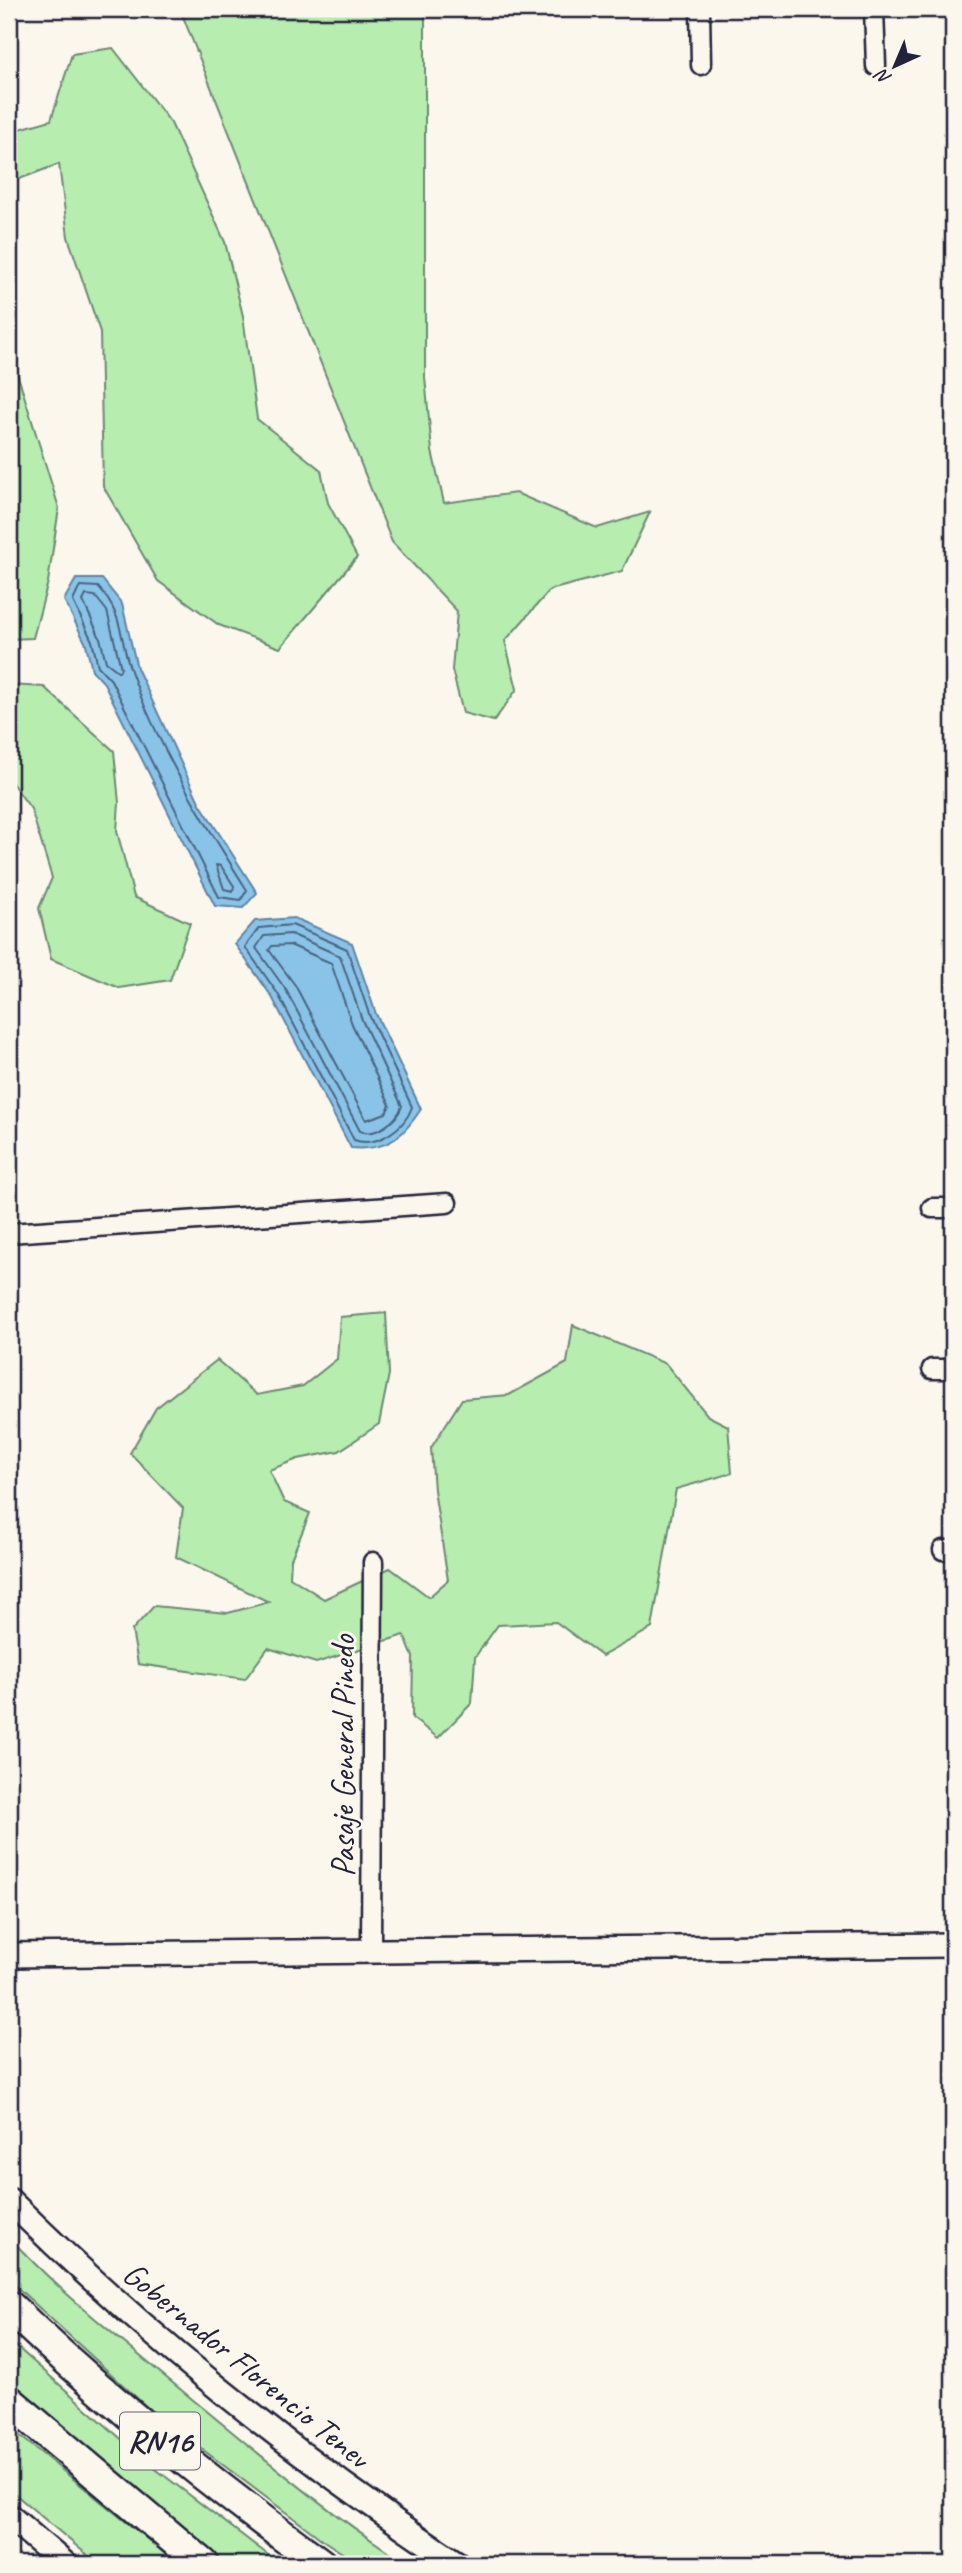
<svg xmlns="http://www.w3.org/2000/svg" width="962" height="2573" font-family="Caveat,sans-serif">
	<rect width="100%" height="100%" fill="#fbf7ec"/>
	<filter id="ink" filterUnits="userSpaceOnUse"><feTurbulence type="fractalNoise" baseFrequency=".0143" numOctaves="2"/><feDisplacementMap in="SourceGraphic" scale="14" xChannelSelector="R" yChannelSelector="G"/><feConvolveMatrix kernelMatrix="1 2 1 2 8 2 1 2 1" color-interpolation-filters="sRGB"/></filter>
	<g filter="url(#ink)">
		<path fill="#b7edaf" stroke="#6c8875" stroke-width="2" d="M 180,9 L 425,9 L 425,377 L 432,451 L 444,503 L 516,493 L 597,528 L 650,512 L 622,571 L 550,590 L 505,641 L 517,689 L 494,721 L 463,713 L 452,670 L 457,611 L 392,542 Z
			M 113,48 L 171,123 L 225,242 L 243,316 L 257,419 L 321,470 L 328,503 L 357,557 L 280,648 L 219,625 L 158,581 L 103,486 L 100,332 L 68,237 L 59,164 L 14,181 L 9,201 L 9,132 L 51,120 L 72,54 Z
			M 9,347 L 59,508 L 48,582 L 33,638 L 9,639 Z
			M 9,685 L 44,687 L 114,751 L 119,803 L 117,831 L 134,897 L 190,923 L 170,980 L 119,988 L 51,959 L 39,908 L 52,878 L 31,809 L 9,779 Z
			M 386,1313 L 389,1374 L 379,1424 L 339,1451 L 298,1459 L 269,1470 L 284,1502 L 310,1513 L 291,1559 L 290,1577 L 324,1599 L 390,1568 L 429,1597 L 448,1580 L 434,1490 L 431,1448 L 462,1399 L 509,1395 L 567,1363 L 573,1325 L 666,1364 L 708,1416 L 728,1426 L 732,1473 L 676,1489 L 652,1628 L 602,1656 L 556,1622 L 498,1625 L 475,1657 L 472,1703 L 438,1738 L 412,1718 L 413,1657 L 404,1635 L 316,1663 L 268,1648 L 245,1679 L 138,1664 L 132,1630 L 154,1606 L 228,1613 L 269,1602 L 176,1557 L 183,1508 L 130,1453 L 156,1408 L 217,1360 L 257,1395 L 303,1386 L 337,1359 L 340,1317 Z
			M 9,2237 C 64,2297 130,2347 192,2399 C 262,2456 332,2517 408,2564 L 359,2564 L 324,2541 L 150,2410 L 9,2280 Z
			M 9,2340 L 153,2467 L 280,2564 L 224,2564 L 120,2483 L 9,2384 Z
			M 9,2427 L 178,2564 L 98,2564 L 92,2559 L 9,2489 Z"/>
		<path fill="#89c4e8" stroke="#6083a3" stroke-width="2" d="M 76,579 L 102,579 L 122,604 L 137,668 L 199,802 L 257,893 L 243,908 L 215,906 L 104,683 L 92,670 L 86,644 L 64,600 Z
			M 294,918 L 352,943 L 376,1014 L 421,1109 C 402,1138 387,1151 351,1148 L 272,997 L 235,944 L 255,921 Z"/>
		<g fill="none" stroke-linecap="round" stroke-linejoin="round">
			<path stroke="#4b6380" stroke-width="2" d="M 80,586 L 98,587 C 124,615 119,637 131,671 C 158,747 204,822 247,890 L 241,900 L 219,897 L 111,680 L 98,666 L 92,641 L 73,601 Z
				M 86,595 L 95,596 L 107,611 L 121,668 L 119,672 L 106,662 L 100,638 L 83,601 Z
				M 216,865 L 221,866 L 234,886 L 233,891 L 224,889 Z
				M 292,925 L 347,949 L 370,1017 L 412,1107 C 405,1128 377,1148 354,1140 L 278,994 L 245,947 L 259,928 Z
				M 291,934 L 340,956 L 362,1020 L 402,1106 C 397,1121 376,1137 360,1131 L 286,990 L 256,948 L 264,936 Z
				M 290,945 L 331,963 L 352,1024 L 390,1105 L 386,1113 L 366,1120 L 295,985 L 269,950 L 272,946 Z"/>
			<defs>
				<path id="minor" d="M 700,9 L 701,65
					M 874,9 L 876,66
					M 932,1208 L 953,1208
					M 9,1233 L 447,1203
					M 932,1369 L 953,1369
					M 943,1550 L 953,1550
					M 371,1951 L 373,1562"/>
				<path id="tertiary" d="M 9,1955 L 953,1945
					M 9,2200 C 146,2336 296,2457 458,2564
					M 9,2516 L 65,2564"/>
				<path id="trunk" d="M 9,2306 C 106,2400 212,2484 321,2564
					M 9,2401 L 203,2564"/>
			</defs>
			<use href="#minor" stroke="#22223b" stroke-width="23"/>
			<use href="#tertiary" stroke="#22223b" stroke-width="28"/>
			<use href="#trunk" stroke="#22223b" stroke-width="35"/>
			<use href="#minor" stroke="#fbf7ec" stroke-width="18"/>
			<use href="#tertiary" stroke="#fbf7ec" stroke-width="23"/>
			<use href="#trunk" stroke="#fbf7ec" stroke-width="30"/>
		</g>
	</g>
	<g text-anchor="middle" stroke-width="6" stroke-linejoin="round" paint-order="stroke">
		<rect fill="#fbf7ec" stroke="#636270" stroke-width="2" x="120" y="2412.5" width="80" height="57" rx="5"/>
		<g font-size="32" font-weight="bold" fill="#22223b">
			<text x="160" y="2452">RN16</text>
		</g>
		<g font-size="33" fill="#22223b" stroke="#fbf7ec">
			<text transform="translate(342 1756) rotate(-90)" y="12">Pasaje General Pinedo</text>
			<text transform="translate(247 2364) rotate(39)" y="12">Gobernador Florencio Tenev</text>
		</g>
	</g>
	<rect width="962" height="2573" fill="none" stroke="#fbf7ec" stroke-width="35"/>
	<rect x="18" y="18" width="927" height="2538" fill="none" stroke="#22223b" stroke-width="2.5" filter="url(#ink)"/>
	<g transform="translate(895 66) rotate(224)" stroke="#fbf7ec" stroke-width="5" paint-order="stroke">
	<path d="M0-5L12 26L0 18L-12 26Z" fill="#22223b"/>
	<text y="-10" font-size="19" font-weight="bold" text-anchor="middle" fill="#22223b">N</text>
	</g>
</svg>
